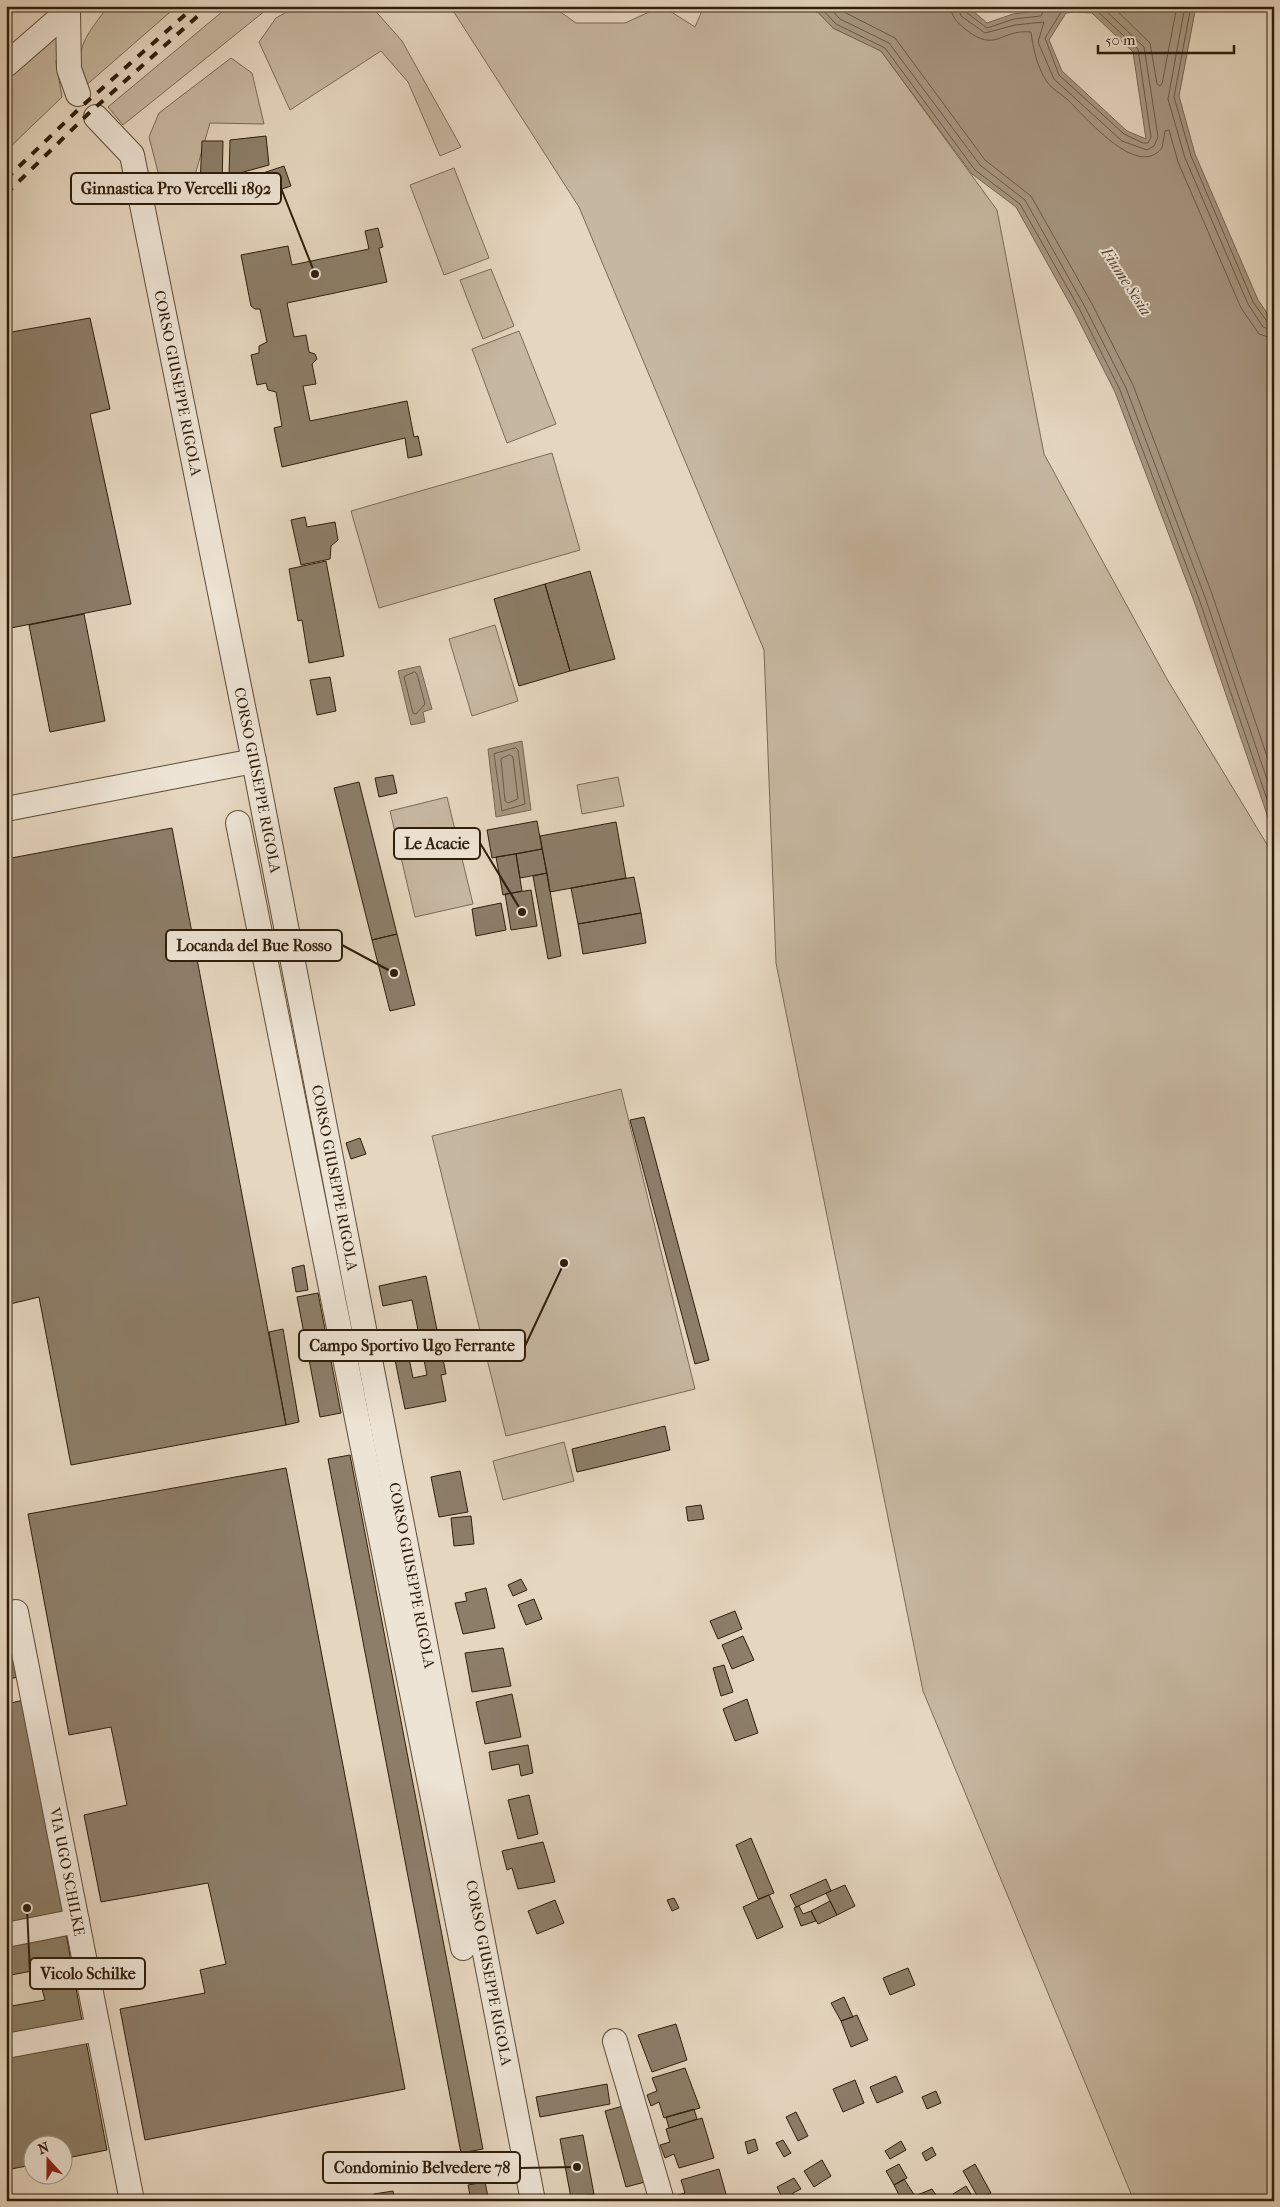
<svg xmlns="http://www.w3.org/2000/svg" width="1280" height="2207" font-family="'IM FELL French Canon',serif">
	<rect width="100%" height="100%" fill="#e5d6bf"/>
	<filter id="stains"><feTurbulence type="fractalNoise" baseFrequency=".004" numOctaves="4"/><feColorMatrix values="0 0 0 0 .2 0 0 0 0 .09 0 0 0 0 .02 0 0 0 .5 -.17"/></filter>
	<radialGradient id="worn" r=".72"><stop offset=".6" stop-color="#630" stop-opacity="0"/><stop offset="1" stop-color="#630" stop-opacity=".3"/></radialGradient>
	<path fill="#c6b7a0" stroke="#7a6a56" d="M 111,6 L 177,6 L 83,88 C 75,48 83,40 106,9 Z
		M 229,6 L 271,6 L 123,125 L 108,107 Z
		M 297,6 L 371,6 L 402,41 L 461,147 L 440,156 L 408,82 L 381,51 L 290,110 L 259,42 L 276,18 Z
		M 450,6 L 552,6 L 576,23 L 625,23 L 662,6 L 695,27 L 704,6 L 812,6 L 833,28 L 881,51 L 997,210 L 1044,454 L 1167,679 L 1274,856 L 1274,2201 L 1134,2201 L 923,1691 L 776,963 L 764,650 L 579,207 Z
		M 61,28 L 56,62 L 62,97 L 6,151 L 6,78 Z
		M 231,58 L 252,73 L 264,124 L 210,123 L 195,175 L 159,176 L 149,137 L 159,113 Z
		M 454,168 L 489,258 L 444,275 L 410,185 Z
		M 491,269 L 514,326 L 483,339 L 460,280 Z
		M 519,331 L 556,424 L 507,443 L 472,349 Z
		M 552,453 L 580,550 L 379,608 L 351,511 Z
		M 495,625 L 518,701 L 472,716 L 449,639 Z
		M 618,777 L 624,806 L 582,814 L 577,785 Z
		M 447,797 L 473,904 L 415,917 L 390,811 Z
		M 621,1089 L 695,1389 L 506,1436 L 432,1136 Z
		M 564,1442 L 574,1481 L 503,1500 L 493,1461 Z"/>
	<path fill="#a79782" stroke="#776752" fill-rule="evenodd" d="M 812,6 L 967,6 L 987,23 L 1013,14 L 1039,11 L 1042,6 L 1196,6 L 1179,96 L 1195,154 L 1258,300 L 1274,323 L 1274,835 L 1194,601 L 1115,392 L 1075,313 L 1016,207 L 972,174 L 881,51 L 833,28 ZM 1075,12 L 1092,13 L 1133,52 L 1146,139 L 1127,131 L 1062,71 L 1049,40 L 1066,13 Z
		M 420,666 L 432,709 L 423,712 L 425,722 L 411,725 L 398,671 Z
		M 522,741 L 531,810 L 496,817 L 488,749 Z"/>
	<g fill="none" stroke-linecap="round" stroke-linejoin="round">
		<path stroke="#6a5a46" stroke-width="1" d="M 819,6 L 836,24 L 885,48 L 975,170 L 1020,204 L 1080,310 L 1120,390 L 1199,599 L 1274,820
			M 828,6 L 840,19 L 889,43 L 980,165 L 1025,200 L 1085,307 L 1126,388 L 1205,597 L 1274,800
			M 838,6 L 844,12 L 895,38 L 985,160 L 1031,196 L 1092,304 L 1133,385 L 1212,594 L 1274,777
			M 951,6 C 951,17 957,22 965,29 C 997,54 999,29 1031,32 C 1033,48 1037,67 1047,82 C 1052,89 1061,94 1067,99 C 1085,116 1137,180 1162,148 L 1165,131 L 1169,130 L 1178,162 L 1241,308 L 1259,334 L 1274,339
			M 958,6 L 961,16 L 985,33 L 1015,25 L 1044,22 L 1038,42 L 1054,79 L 1122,141 L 1147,150 L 1154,146 L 1158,137 L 1144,47 L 1101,6
			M 964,6 L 966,12 L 987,28 L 1014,19 L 1041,16 L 1046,6
			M 1112,6 L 1150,43 L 1157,84 L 1160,86 L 1162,84 L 1177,6
			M 1185,6 L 1168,99 L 1185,158 L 1248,304 L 1263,327 L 1274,331
			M 1191,6 L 1174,97 L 1191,156 L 1253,302 L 1268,323 L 1274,325
			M 1075,7 L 1095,9 L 1138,49 L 1151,137 L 1148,143 L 1143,143 L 1124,134 L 1059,75 L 1045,38 L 1063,9 Z
			M 415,672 L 417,674 L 425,704 L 416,714 L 413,713 L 404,677 Z
			M 516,748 L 518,750 L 525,804 L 502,811 L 494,754 Z
			M 510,755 L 513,757 L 518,799 L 508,803 L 505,801 L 501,759 Z"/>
	</g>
	<path fill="#8d7e69" stroke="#2e1e0b" d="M 266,136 L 269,165 L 229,176 L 230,140 Z
		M 202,141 L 223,141 L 222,186 L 200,185 Z
		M 284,166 L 291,186 L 240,203 L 233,183 Z
		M 378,228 L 383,247 L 379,248 L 387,282 L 287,303 L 294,337 L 306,335 L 309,352 L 315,354 L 317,359 L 312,364 L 316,384 L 303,386 L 310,421 L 407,401 L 414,437 L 418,436 L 422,455 L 408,458 L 405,438 L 282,467 L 274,428 L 282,426 L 276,392 L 268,390 L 266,383 L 257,385 L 251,355 L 259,353 L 259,346 L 267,342 L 260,309 L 255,309 L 251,306 L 241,255 L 288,246 L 292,265 L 369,249 L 365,231 Z
		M 90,318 L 110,409 L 90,414 L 131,604 L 6,629 L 6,333 Z
		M 305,517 L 307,527 L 335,522 L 338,540 L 331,546 L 330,559 L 301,565 L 291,520 Z
		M 326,561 L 344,656 L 309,663 L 302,620 L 298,621 L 289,569 Z
		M 590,571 L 615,659 L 570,671 L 545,584 Z
		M 545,584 L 570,671 L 519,686 L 494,599 Z
		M 84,614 L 105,721 L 50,732 L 29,625 Z
		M 330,677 L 336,711 L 317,715 L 310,680 Z
		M 393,775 L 397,793 L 379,797 L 375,778 Z
		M 359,782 L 397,934 L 372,940 L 334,788 Z
		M 537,821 L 542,849 L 492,858 L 487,830 Z
		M 616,822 L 626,878 L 550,892 L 540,836 Z
		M 172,828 L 286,1425 L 71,1465 L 39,1297 L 6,1305 L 6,859 Z
		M 542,849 L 547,873 L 520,878 L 516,854 Z
		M 516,854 L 522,891 L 503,895 L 496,857 Z
		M 547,873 L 561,956 L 548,959 L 533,876 Z
		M 634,877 L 641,913 L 578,924 L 571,888 Z
		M 531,890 L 537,926 L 511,930 L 505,894 Z
		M 501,903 L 506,930 L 476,936 L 472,909 Z
		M 641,913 L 646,943 L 583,954 L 578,924 Z
		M 397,934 L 415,1005 L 390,1011 L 372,940 Z
		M 644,1117 L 709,1360 L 695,1364 L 630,1120 Z
		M 360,1138 L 366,1154 L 351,1159 L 346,1143 Z
		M 304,1265 L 308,1290 L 296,1292 L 292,1268 Z
		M 426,1276 L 446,1374 L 441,1375 L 446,1401 L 405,1409 L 394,1355 L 408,1353 L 413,1378 L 427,1375 L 412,1300 L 383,1306 L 379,1286 Z
		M 318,1293 L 341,1413 L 320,1417 L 297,1297 Z
		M 283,1329 L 299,1422 L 286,1425 L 269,1332 Z
		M 665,1426 L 670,1450 L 577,1472 L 572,1449 Z
		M 350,1455 L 483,2149 L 461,2153 L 328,1459 Z
		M 286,1468 L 405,2089 L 145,2140 L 120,2009 L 205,1993 L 200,1970 L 226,1964 L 208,1883 L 101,1902 L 84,1815 L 127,1805 L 111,1727 L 69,1735 L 28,1514 Z
		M 460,1471 L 468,1512 L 439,1517 L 431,1477 Z
		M 701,1505 L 704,1519 L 688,1521 L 686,1507 Z
		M 471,1516 L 474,1544 L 454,1546 L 451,1518 Z
		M 521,1579 L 527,1590 L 513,1596 L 508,1585 Z
		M 486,1588 L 495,1628 L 463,1634 L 455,1603 L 467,1601 L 465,1593 Z
		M 534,1599 L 542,1619 L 526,1625 L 518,1605 Z
		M 735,1611 L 742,1629 L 718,1639 L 710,1621 Z
		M 12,1634 L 20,1677 L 6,1679 L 6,1635 Z
		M 743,1636 L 754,1660 L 732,1669 L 722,1645 Z
		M 503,1648 L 511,1686 L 472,1692 L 465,1653 Z
		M 724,1665 L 733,1692 L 721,1696 L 713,1668 Z
		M 512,1694 L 521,1737 L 485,1744 L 476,1702 Z
		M 747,1699 L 758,1733 L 735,1741 L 723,1709 Z
		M 24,1700 L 65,1913 L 6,1924 L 6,1704 Z
		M 528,1745 L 533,1773 L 521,1776 L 519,1764 L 492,1770 L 489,1752 Z
		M 529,1795 L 538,1834 L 518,1839 L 508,1800 Z
		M 751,1838 L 774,1893 L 758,1899 L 736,1845 Z
		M 543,1842 L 555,1882 L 518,1889 L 512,1868 L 507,1870 L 502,1851 Z
		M 826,1879 L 831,1891 L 796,1907 L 790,1895 Z
		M 845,1885 L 855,1906 L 837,1915 L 826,1893 Z
		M 769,1895 L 783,1927 L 757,1939 L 743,1907 Z
		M 674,1898 L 679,1908 L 672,1911 L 667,1900 Z
		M 555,1900 L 564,1923 L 537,1934 L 528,1911 Z
		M 830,1901 L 837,1915 L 818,1924 L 811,1911 Z
		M 799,1906 L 803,1914 L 811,1911 L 816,1921 L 801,1926 L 794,1908 Z
		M 66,1934 L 82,2021 L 6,2036 L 6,2007 L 45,2000 L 37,1970 L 6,1976 L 6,1946 Z
		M 908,1968 L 915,1985 L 890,1995 L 883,1978 Z
		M 844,1997 L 853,2017 L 841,2021 L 831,2003 Z
		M 857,2015 L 868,2040 L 851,2047 L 841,2021 Z
		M 676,2024 L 687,2060 L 652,2072 L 638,2035 Z
		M 86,2041 L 107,2150 L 62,2159 L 62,2144 L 32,2144 L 32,2165 L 6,2170 L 6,2057 Z
		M 685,2068 L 700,2108 L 664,2118 L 659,2102 L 651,2106 L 647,2095 L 657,2091 L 652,2078 Z
		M 896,2076 L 903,2092 L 877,2103 L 870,2087 Z
		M 855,2080 L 864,2103 L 843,2112 L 833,2089 Z
		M 607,2084 L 610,2104 L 540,2117 L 536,2097 Z
		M 936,2091 L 941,2103 L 927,2109 L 922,2097 Z
		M 623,2106 L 645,2182 L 626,2187 L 605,2111 Z
		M 694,2109 L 697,2119 L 669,2128 L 666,2117 Z
		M 796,2112 L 808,2136 L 798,2141 L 786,2117 Z
		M 702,2118 L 714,2158 L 679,2168 L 674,2154 L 665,2158 L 660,2145 L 670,2142 L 666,2129 Z
		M 583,2135 L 594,2194 L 571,2198 L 560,2139 Z
		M 755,2139 L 758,2150 L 748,2154 L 745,2142 Z
		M 783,2140 L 791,2153 L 784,2157 L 776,2143 Z
		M 901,2141 L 906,2150 L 890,2159 L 885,2151 Z
		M 932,2147 L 936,2155 L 926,2161 L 922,2153 Z
		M 822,2160 L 831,2176 L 814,2187 L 804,2171 Z
		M 899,2164 L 907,2178 L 894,2185 L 886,2171 Z
		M 975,2164 L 991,2193 L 979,2199 L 963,2171 Z
		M 719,2169 L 728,2201 L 677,2201 L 675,2196 L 685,2193 L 681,2180 Z
		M 794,2178 L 801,2189 L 793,2193 L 794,2201 L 784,2201 L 777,2187 Z
		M 904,2179 L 915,2196 L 932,2189 L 940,2201 L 902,2201 L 894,2185 Z
		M 485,2182 L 488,2197 L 471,2200 L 468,2185 Z
		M 966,2186 L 975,2201 L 957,2201 L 953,2194 Z
		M 393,2191 L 395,2201 L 375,2201 L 374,2194 Z
		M 594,2194 L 596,2201 L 571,2201 L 571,2198 Z
		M 776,2195 L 778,2201 L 763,2201 Z"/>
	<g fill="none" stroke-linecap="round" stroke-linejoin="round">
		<defs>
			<g id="minor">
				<path d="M 68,11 L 69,69 L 78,94"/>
				<path d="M 6,65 L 68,11"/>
				<path id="s1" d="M 96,117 L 132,155 L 254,761 L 533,2201"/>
				<path d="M 6,809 L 254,761"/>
				<path d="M 238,823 L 463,1948"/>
				<path id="s2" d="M 6,1614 L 16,1612 L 132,2201"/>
				<path d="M 6,1935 L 77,1921"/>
				<path d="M 615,2041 L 662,2201"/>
				<path d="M 6,2046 L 98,2029"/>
			</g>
		</defs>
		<use href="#minor" stroke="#5c4c38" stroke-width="26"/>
		<use href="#minor" stroke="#eee4d5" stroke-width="24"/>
		<path stroke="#2e1e0b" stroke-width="4" stroke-dasharray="9 9" stroke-linecap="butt" d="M 6,179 L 81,107 L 195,6
			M 6,194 L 88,114 L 209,6"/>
	</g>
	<g text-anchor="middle" stroke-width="4" stroke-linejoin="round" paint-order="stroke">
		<g font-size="15" fill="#2e1e0b" stroke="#eee4d5">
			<text dy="5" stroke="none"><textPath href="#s1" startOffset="285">CORSO GIUSEPPE RIGOLA</textPath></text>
			<text dy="5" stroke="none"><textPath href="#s1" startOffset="690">CORSO GIUSEPPE RIGOLA</textPath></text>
			<text dy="5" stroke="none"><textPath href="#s1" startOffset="1095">CORSO GIUSEPPE RIGOLA</textPath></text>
			<text dy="5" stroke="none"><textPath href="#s1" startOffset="1500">CORSO GIUSEPPE RIGOLA</textPath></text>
			<text dy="5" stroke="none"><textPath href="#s2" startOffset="275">VIA UGO SCHILKE</textPath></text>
			<text dy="5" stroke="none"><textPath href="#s1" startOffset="1905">CORSO GIUSEPPE RIGOLA</textPath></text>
		</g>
		<g font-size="16" font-style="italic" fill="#584835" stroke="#eee4d5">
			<text transform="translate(1127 281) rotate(57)" y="6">Fiume Sesia</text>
		</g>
	</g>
	<path fill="none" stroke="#2e1e0b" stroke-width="2" d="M315 274L281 188M522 912L480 843M394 973L342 945M564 1263L525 1346M27 1908L30 1973M577 2167L520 2168"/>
	<g fill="#2e1e0b" stroke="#eee4d5" stroke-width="2">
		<circle cx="315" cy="274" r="5"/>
		<circle cx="522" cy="912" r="5"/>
		<circle cx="394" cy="973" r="5"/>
		<circle cx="564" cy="1263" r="5"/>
		<circle cx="27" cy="1908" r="5"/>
		<circle cx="577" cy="2167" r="5"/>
	</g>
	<g fill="#eee4d5" stroke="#2e1e0b" stroke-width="2">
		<rect x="71" y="173" width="210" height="31" rx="5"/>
		<rect x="394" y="828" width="86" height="31" rx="5"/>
		<rect x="166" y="930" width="176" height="31" rx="5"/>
		<rect x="299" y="1330" width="226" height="31" rx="5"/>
		<rect x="30" y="1958" width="115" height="31" rx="5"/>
		<rect x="323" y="2152" width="197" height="31" rx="5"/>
	</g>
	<g font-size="16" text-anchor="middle" font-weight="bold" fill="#2e1e0b">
		<text x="176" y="194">Ginnastica Pro Vercelli 1892</text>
		<text x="437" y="849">Le Acacie</text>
		<text x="254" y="951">Locanda del Bue Rosso</text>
		<text x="412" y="1351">Campo Sportivo Ugo Ferrante</text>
		<text x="88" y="1979">Vicolo Schilke</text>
		<text x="422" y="2173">Condominio Belvedere 78</text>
	</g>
	<rect width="1280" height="2207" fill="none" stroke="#e5d6bf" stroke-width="25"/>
	<rect x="8" y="8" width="1265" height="2192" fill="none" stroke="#2e1e0b" stroke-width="2.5"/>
	<rect x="12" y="12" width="1255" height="2182" fill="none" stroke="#2e1e0b"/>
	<g transform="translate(48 2160) rotate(339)"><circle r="24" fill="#eee4d5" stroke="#a19584"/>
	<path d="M0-4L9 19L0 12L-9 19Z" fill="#8f2418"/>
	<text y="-8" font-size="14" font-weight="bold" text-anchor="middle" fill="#2e1e0b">N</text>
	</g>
	<path d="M1098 45v8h136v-8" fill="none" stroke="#2e1e0b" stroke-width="2.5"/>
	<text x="1105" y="45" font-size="15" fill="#2e1e0b" stroke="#eee4d5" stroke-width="4" paint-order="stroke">50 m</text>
	<rect width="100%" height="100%" filter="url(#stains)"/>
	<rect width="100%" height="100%" fill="url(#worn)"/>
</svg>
